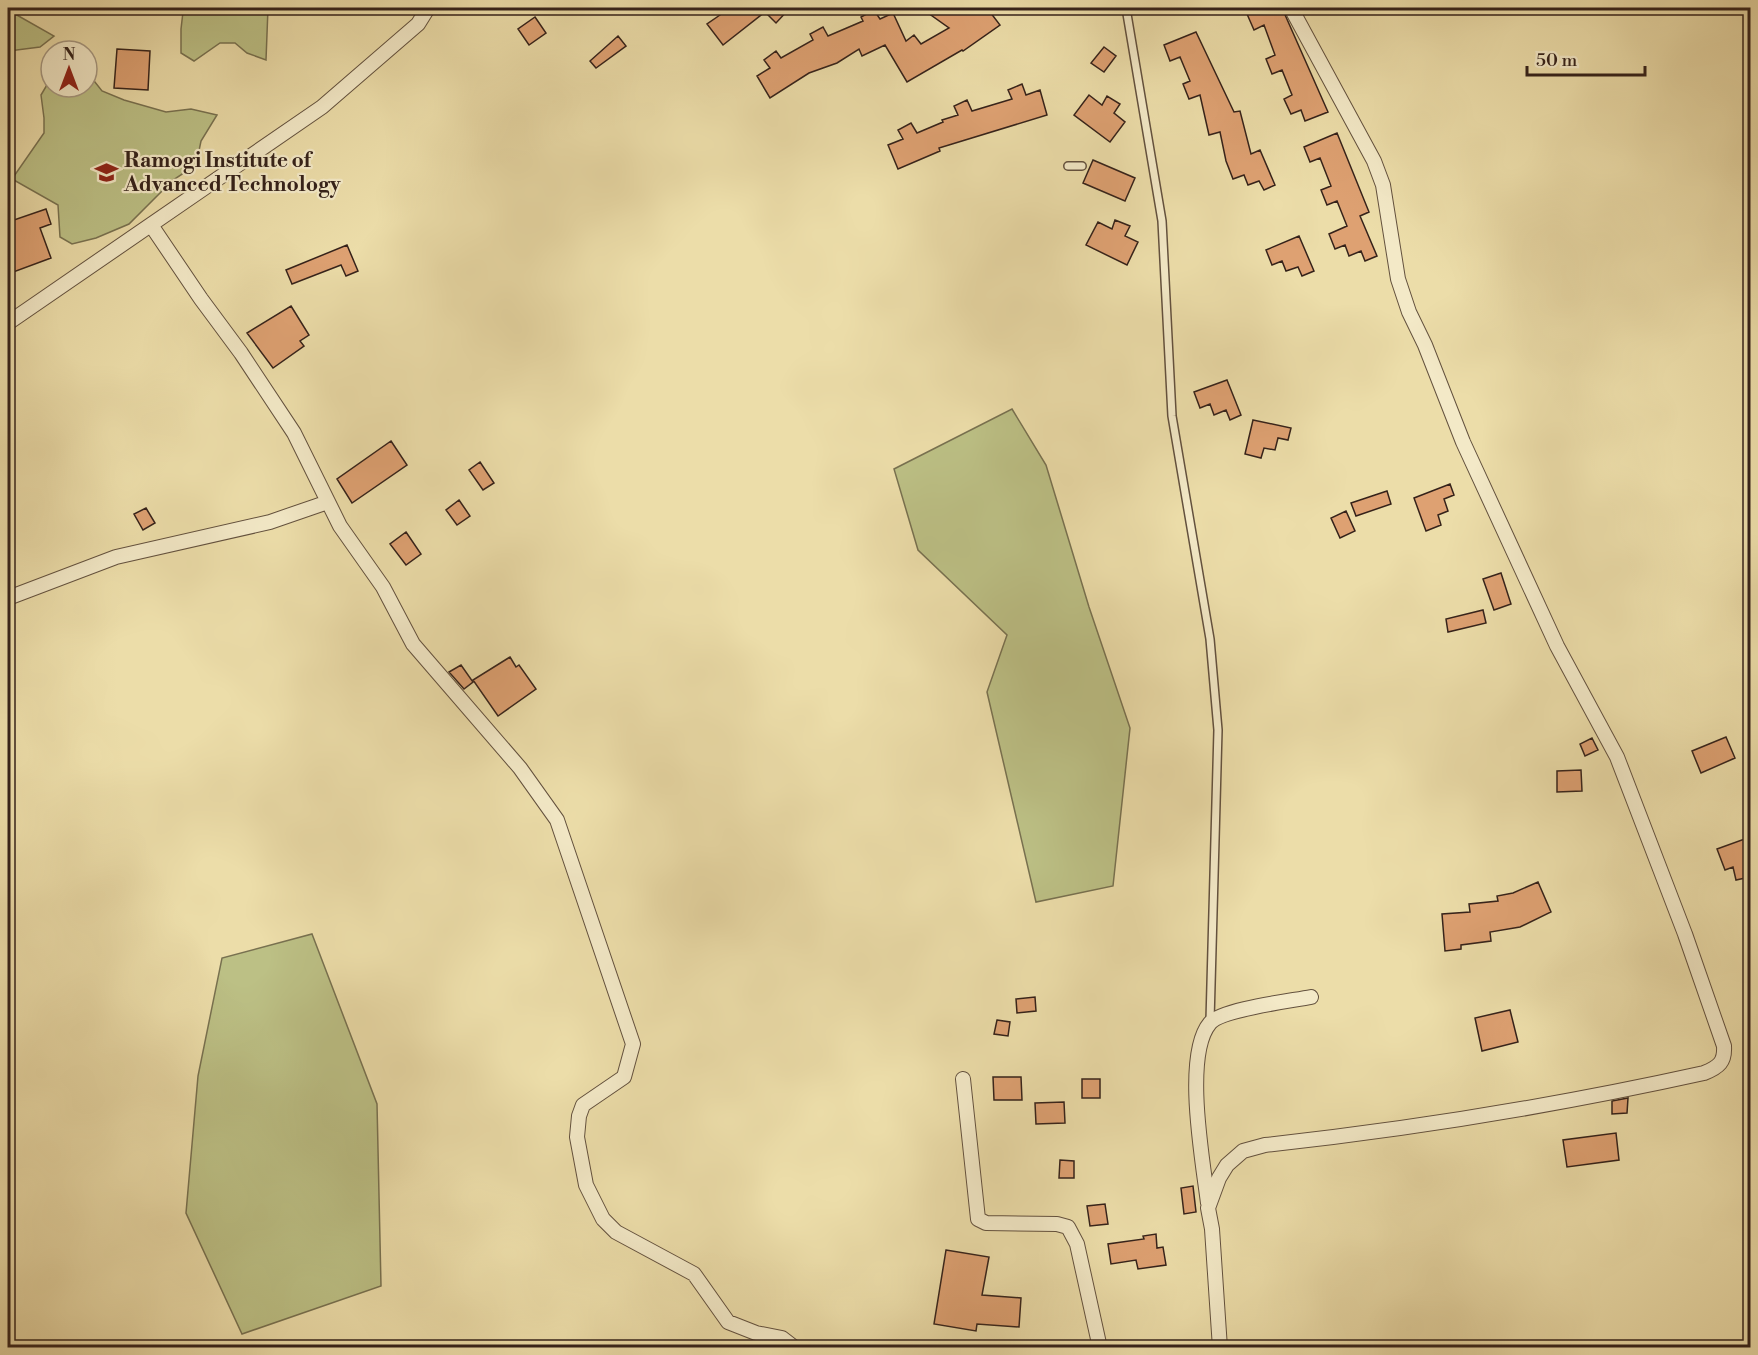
<svg xmlns="http://www.w3.org/2000/svg" width="1758" height="1355" font-family="'Libre Bodoni',serif">
	<rect width="100%" height="100%" fill="#ecdda9"/>
	<filter id="stains"><feTurbulence type="fractalNoise" baseFrequency=".00333" numOctaves="4"/><feColorMatrix values="0 0 0 0 .2 0 0 0 0 .09 0 0 0 0 .02 0 0 0 .5 -.17"/></filter>
	<radialGradient id="worn" r=".72"><stop offset=".6" stop-color="#630" stop-opacity="0"/><stop offset="1" stop-color="#630" stop-opacity=".3"/></radialGradient>
	<path fill="#bcc085" stroke="#787150" stroke-width="1.5" d="M 193,8 L 268,8 L 266,60 L 247,53 L 235,43 L 220,43 L 194,61 L 181,53 L 181,29 L 183,12 Z
		M 8,10 L 54,36 L 40,47 L 9,51 L 8,49 Z
		M 87,72 L 102,91 L 124,100 L 166,112 L 191,109 L 217,115 L 201,141 L 196,165 L 173,180 L 129,224 L 96,238 L 72,244 L 60,237 L 58,205 L 12,179 L 44,133 L 44,118 L 41,95 L 51,78 L 51,87 L 87,87 Z
		M 1012,409 L 1046,465 L 1089,607 L 1130,728 L 1113,886 L 1036,902 L 987,692 L 1007,635 L 918,550 L 894,469 Z
		M 312,934 L 377,1104 L 381,1286 L 242,1334 L 186,1213 L 198,1076 L 222,958 Z"/>
	<path fill="#dea172" stroke="#35221a" stroke-width="1.5" d="M 713,8 L 790,8 L 776,23 L 765,12 L 723,45 L 707,24 L 720,15 Z
		M 921,8 L 968,8 L 973,13 L 981,8 L 987,8 L 1000,25 L 963,51 L 962,50 L 907,82 L 885,45 L 862,56 L 859,49 L 837,63 L 809,73 L 770,98 L 757,76 L 770,68 L 764,60 L 776,51 L 781,58 L 813,40 L 810,34 L 823,27 L 828,36 L 863,21 L 861,17 L 874,10 L 880,19 L 893,13 L 906,41 L 914,35 L 921,44 L 949,28 Z
		M 1264,8 L 1282,8 L 1328,112 L 1305,121 L 1301,110 L 1291,114 L 1284,99 L 1292,95 L 1282,70 L 1272,74 L 1266,59 L 1275,55 L 1264,25 L 1254,30 L 1247,14 Z
		M 535,17 L 546,33 L 529,45 L 518,29 Z
		M 1196,32 L 1234,112 L 1240,111 L 1251,154 L 1260,150 L 1275,185 L 1264,190 L 1259,181 L 1248,185 L 1244,175 L 1233,179 L 1226,161 L 1220,132 L 1209,135 L 1200,95 L 1189,99 L 1183,84 L 1190,81 L 1180,57 L 1170,61 L 1164,45 Z
		M 618,36 L 626,46 L 596,68 L 590,61 Z
		M 1104,47 L 1116,56 L 1104,72 L 1091,63 Z
		M 117,49 L 150,51 L 148,90 L 114,88 Z
		M 1022,84 L 1026,95 L 1040,90 L 1047,115 L 939,148 L 940,151 L 898,169 L 888,145 L 903,139 L 898,130 L 911,123 L 917,133 L 943,122 L 942,120 L 958,115 L 954,106 L 967,100 L 972,111 L 1012,99 L 1008,90 Z
		M 1089,95 L 1102,105 L 1107,96 L 1120,104 L 1114,113 L 1125,122 L 1110,142 L 1074,115 Z
		M 1337,133 L 1369,212 L 1360,216 L 1377,256 L 1365,261 L 1361,251 L 1349,256 L 1345,245 L 1335,249 L 1329,234 L 1347,226 L 1337,201 L 1327,205 L 1321,190 L 1331,186 L 1320,158 L 1310,162 L 1304,147 Z
		M 1093,160 L 1135,178 L 1125,201 L 1083,183 Z
		M 46,209 L 51,224 L 40,228 L 51,258 L 8,274 L 8,222 Z
		M 1115,220 L 1130,226 L 1125,236 L 1138,242 L 1127,265 L 1086,245 L 1098,222 L 1112,229 Z
		M 1299,236 L 1314,271 L 1302,276 L 1298,267 L 1286,271 L 1282,261 L 1272,265 L 1266,250 Z
		M 347,245 L 358,271 L 346,276 L 341,265 L 292,284 L 286,270 Z
		M 291,306 L 309,335 L 300,341 L 304,346 L 273,368 L 247,333 Z
		M 1227,380 L 1241,415 L 1230,420 L 1226,410 L 1214,415 L 1210,404 L 1200,408 L 1194,392 Z
		M 1253,420 L 1291,428 L 1288,440 L 1278,438 L 1275,450 L 1264,448 L 1261,458 L 1245,454 Z
		M 391,441 L 407,465 L 352,503 L 337,479 Z
		M 480,462 L 494,483 L 483,490 L 469,470 Z
		M 1450,484 L 1454,495 L 1444,499 L 1448,511 L 1438,515 L 1441,525 L 1426,531 L 1414,498 Z
		M 1387,491 L 1391,504 L 1356,516 L 1351,503 Z
		M 459,500 L 470,516 L 457,525 L 446,510 Z
		M 146,508 L 155,523 L 143,530 L 134,514 Z
		M 1346,511 L 1355,531 L 1340,538 L 1331,518 Z
		M 406,532 L 421,554 L 406,565 L 390,544 Z
		M 1501,573 L 1511,604 L 1494,610 L 1483,579 Z
		M 1483,610 L 1486,623 L 1448,632 L 1446,619 Z
		M 510,657 L 516,667 L 519,665 L 536,689 L 498,716 L 473,680 Z
		M 461,665 L 473,682 L 464,689 L 449,672 Z
		M 1726,737 L 1735,758 L 1701,773 L 1692,751 Z
		M 1592,738 L 1598,750 L 1585,756 L 1580,744 Z
		M 1581,770 L 1582,791 L 1557,792 L 1557,771 Z
		M 1750,837 L 1750,877 L 1736,880 L 1733,867 L 1725,870 L 1717,849 Z
		M 1538,882 L 1551,912 L 1520,927 L 1490,932 L 1491,941 L 1461,945 L 1461,949 L 1445,951 L 1442,914 L 1470,912 L 1469,904 L 1498,901 L 1497,896 L 1513,893 Z
		M 1035,997 L 1036,1011 L 1017,1013 L 1016,999 Z
		M 1510,1010 L 1518,1042 L 1482,1051 L 1475,1018 Z
		M 997,1020 L 1010,1022 L 1008,1036 L 994,1034 Z
		M 993,1077 L 1021,1077 L 1022,1100 L 994,1100 Z
		M 1082,1079 L 1100,1079 L 1100,1098 L 1082,1098 Z
		M 1628,1098 L 1627,1113 L 1612,1114 L 1612,1101 Z
		M 1064,1102 L 1065,1123 L 1036,1124 L 1035,1103 Z
		M 1616,1133 L 1619,1160 L 1567,1167 L 1563,1140 Z
		M 1060,1160 L 1074,1161 L 1074,1178 L 1059,1178 Z
		M 1193,1186 L 1196,1212 L 1184,1214 L 1181,1188 Z
		M 1105,1204 L 1108,1224 L 1090,1226 L 1087,1206 Z
		M 1156,1234 L 1157,1248 L 1163,1247 L 1166,1265 L 1138,1269 L 1136,1260 L 1111,1264 L 1108,1244 L 1144,1239 L 1143,1236 Z
		M 946,1250 L 989,1257 L 982,1295 L 1021,1298 L 1019,1327 L 977,1324 L 976,1331 L 934,1324 Z"/>
	<g fill="none" stroke-linecap="round" stroke-linejoin="round">
		<defs>
			<path id="service" d="M 1126,8 L 1162,221 L 1172,416 L 1210,639 L 1218,730 L 1210,1021
				M 1068,166 L 1082,166"/>
			<path id="minor" d="M 151,225 L 201,299 L 241,353 L 294,433 L 340,526 L 383,587 L 413,644 L 520,768 L 557,820 L 633,1044 L 624,1077 L 583,1105 L 579,1116 L 577,1137 L 586,1185 L 603,1219 L 616,1232 L 694,1274 L 728,1322 L 756,1333 L 782,1338 L 795,1348
				M 8,323 L 322,107 L 418,24 L 428,8
				M 8,598 L 116,557 L 270,522 L 328,502
				M 963,1079 L 978,1219 L 986,1223 L 1057,1224 L 1068,1227 L 1077,1244 L 1100,1348
				M 1208,1203 C 1203,1162 1183,1055 1210,1023 C 1222,1009 1291,1001 1311,997
				M 1220,1348 L 1212,1229 L 1208,1208 L 1219,1178 L 1227,1165 L 1243,1151 L 1265,1145 C 1413,1129 1559,1105 1704,1073 C 1719,1067 1725,1062 1724,1046 L 1685,934 L 1617,757 L 1557,646 L 1463,442 L 1425,345 L 1409,312 L 1398,279 L 1383,185 L 1374,161 L 1291,8"/>
		</defs>
		<use href="#service" stroke="#63513e" stroke-width="10"/>
		<use href="#minor" stroke="#63513e" stroke-width="16"/>
		<use href="#service" stroke="#f3e9c7" stroke-width="7"/>
		<use href="#minor" stroke="#f3e9c7" stroke-width="14"/>
	</g>
	<defs>
		<symbol id="university-bare" viewBox="-9 -9 18 18"><path d="M0-5L7-2L0 1L-7-2ZM-4 1L0 2.5L4 1V4Q0 6-4 4Z" fill="#8f2418" stroke="#f3e9c7" stroke-width="2.5" paint-order="stroke"/></symbol>
	</defs>
	<g fill-rule="evenodd">
		<use href="#university-bare" x="90" y="156" width="33" height="33"/>
	</g>
	<g text-anchor="middle" stroke-width="4.5" stroke-linejoin="round" paint-order="stroke">
		<g font-size="21" font-weight="bold" fill="#35221a" stroke="#f3e9c7" text-anchor="start">
			<text x="124" y="167">Ramogi Institute of<tspan x="124" dy="24">Advanced Technology</tspan></text>
		</g>
	</g>
	<rect width="1758" height="1355" fill="none" stroke="#ecdda9" stroke-width="30"/>
	<rect x="9" y="9" width="1740" height="1337" fill="none" stroke="#35221a" stroke-width="3"/>
	<rect x="15" y="15" width="1728" height="1325" fill="none" stroke="#35221a" stroke-width="1.5"/>
	<g transform="translate(69 69)"><circle r="28" fill="#f3e9c7" stroke="#a79982" stroke-width="1.5"/>
	<path d="M0-4.5L10 22L0 15L-10 22Z" fill="#8f2418"/>
	<text y="-9" font-size="16" font-weight="bold" text-anchor="middle" fill="#35221a">N</text>
	</g>
	<path d="M1527 66v9h118v-9" fill="none" stroke="#35221a" stroke-width="3"/>
	<text x="1536" y="66" font-size="18" fill="#35221a" stroke="#f3e9c7" stroke-width="4.5" paint-order="stroke">50 m</text>
	<rect width="100%" height="100%" filter="url(#stains)"/>
	<rect width="100%" height="100%" fill="url(#worn)"/>
</svg>
